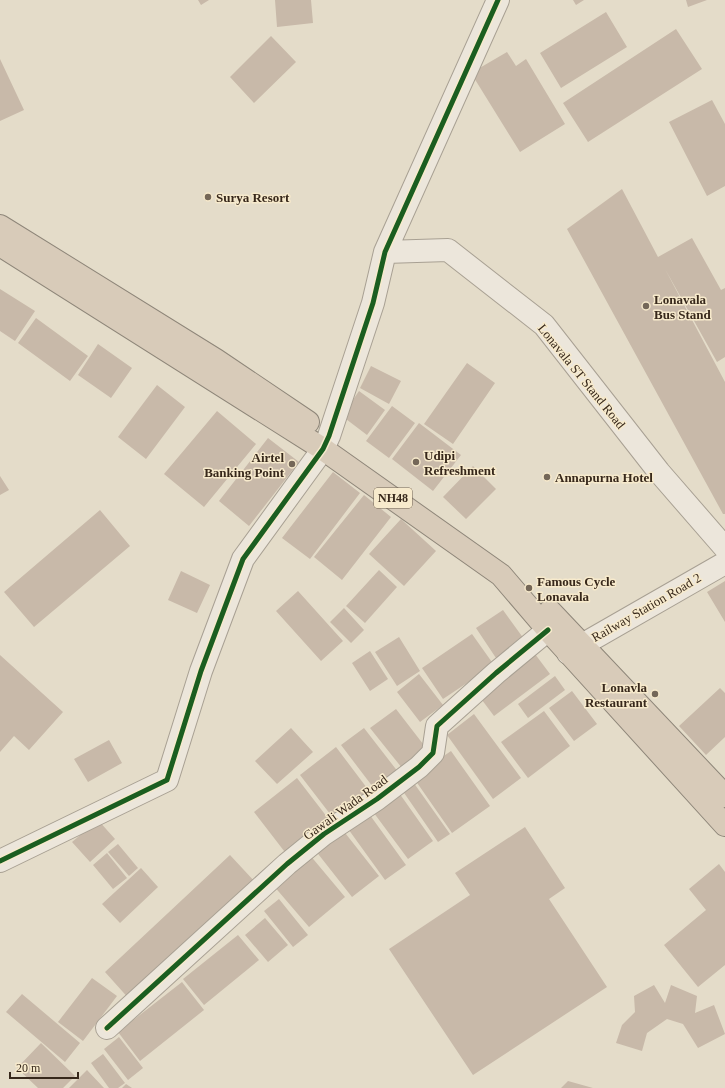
<svg xmlns="http://www.w3.org/2000/svg" width="725" height="1088" font-family="'Times New Roman',serif">
	<rect width="100%" height="100%" fill="#e4dcc9"/>
	<path fill="#c8b9a9" d="M 198,0 L 209,0 L 201,5 Z
		M 275,0 L 311,0 L 313,23 L 277,27 Z
		M 573,0 L 584,0 L 576,5 Z
		M 686,0 L 707,0 L 688,7 Z
		M 606,12 L 627,47 L 561,88 L 540,53 Z
		M 676,29 L 702,69 L 588,142 L 563,103 Z
		M 271,36 L 296,62 L 254,103 L 230,77 Z
		M 507,52 L 516,66 L 526,59 L 565,124 L 520,152 L 471,73 Z
		M 0,59 L 24,110 L 0,121 Z
		M 712,100 L 725,124 L 725,186 L 707,196 L 669,122 Z
		M 622,189 L 658,257 L 692,238 L 721,290 L 725,288 L 725,357 L 717,362 L 665,269 L 725,382 L 725,514 L 723,514 L 567,229 Z
		M 0,289 L 35,311 L 15,341 L 0,331 Z
		M 36,318 L 88,356 L 70,381 L 18,343 Z
		M 98,344 L 132,368 L 111,398 L 78,375 Z
		M 467,363 L 495,383 L 453,444 L 424,424 Z
		M 371,366 L 401,381 L 389,404 L 360,388 Z
		M 157,385 L 185,407 L 146,459 L 118,437 Z
		M 359,391 L 385,410 L 367,435 L 342,416 Z
		M 392,406 L 415,423 L 389,458 L 366,441 Z
		M 217,411 L 256,444 L 204,507 L 164,474 Z
		M 419,423 L 461,455 L 433,491 L 392,459 Z
		M 268,438 L 299,462 L 249,526 L 219,501 Z
		M 473,466 L 496,489 L 466,519 L 443,497 Z
		M 333,472 L 360,493 L 310,559 L 282,538 Z
		M 0,476 L 9,490 L 0,495 Z
		M 364,495 L 391,517 L 342,580 L 314,557 Z
		M 100,510 L 130,546 L 34,627 L 4,592 Z
		M 401,519 L 436,551 L 404,586 L 369,554 Z
		M 379,570 L 397,587 L 365,623 L 346,606 Z
		M 181,571 L 210,585 L 197,613 L 168,600 Z
		M 725,581 L 725,622 L 707,592 Z
		M 298,591 L 343,641 L 321,661 L 276,611 Z
		M 344,608 L 364,630 L 351,643 L 330,622 Z
		M 503,610 L 524,639 L 496,658 L 476,628 Z
		M 472,634 L 494,665 L 443,699 L 422,668 Z
		M 399,637 L 420,671 L 397,686 L 375,652 Z
		M 370,651 L 388,679 L 370,691 L 352,663 Z
		M 535,654 L 550,674 L 494,716 L 479,696 Z
		M 0,655 L 63,712 L 29,750 L 14,736 L 0,752 Z
		M 419,674 L 443,705 L 420,722 L 397,692 Z
		M 555,676 L 565,690 L 528,718 L 518,704 Z
		M 720,688 L 725,693 L 725,737 L 706,755 L 679,726 Z
		M 572,691 L 597,724 L 574,741 L 549,708 Z
		M 396,709 L 430,753 L 406,773 L 370,728 Z
		M 544,711 L 570,746 L 528,778 L 501,742 Z
		M 474,714 L 521,778 L 493,799 L 447,735 Z
		M 291,728 L 313,752 L 277,784 L 255,761 Z
		M 364,728 L 402,777 L 379,795 L 341,745 Z
		M 109,740 L 122,763 L 88,782 L 74,759 Z
		M 336,747 L 373,796 L 337,823 L 300,775 Z
		M 451,751 L 490,806 L 452,833 L 413,777 Z
		M 297,778 L 334,826 L 291,860 L 254,812 Z
		M 411,779 L 450,834 L 438,842 L 400,787 Z
		M 397,790 L 433,841 L 408,859 L 371,809 Z
		M 367,811 L 406,865 L 385,880 L 346,826 Z
		M 98,820 L 115,839 L 90,862 L 72,842 Z
		M 525,827 L 565,888 L 549,899 L 607,987 L 473,1075 L 389,949 L 470,895 L 455,873 Z
		M 342,829 L 379,876 L 352,897 L 315,850 Z
		M 118,844 L 138,868 L 129,876 L 108,852 Z
		M 107,853 L 127,878 L 113,889 L 93,865 Z
		M 309,854 L 345,897 L 309,927 L 273,885 Z
		M 230,855 L 256,883 L 131,1001 L 105,972 Z
		M 719,864 L 725,872 L 725,965 L 698,987 L 664,945 L 706,910 L 689,889 Z
		M 141,868 L 158,887 L 120,923 L 102,904 Z
		M 279,899 L 308,935 L 293,947 L 264,911 Z
		M 265,918 L 288,945 L 268,962 L 245,935 Z
		M 238,935 L 259,960 L 204,1005 L 183,979 Z
		M 92,978 L 117,996 L 83,1041 L 58,1022 Z
		M 182,982 L 204,1010 L 140,1061 L 118,1032 Z
		M 654,985 L 665,1003 L 671,985 L 697,996 L 695,1013 L 714,1005 L 725,1034 L 698,1048 L 683,1024 L 667,1019 L 647,1033 L 642,1051 L 616,1043 L 622,1025 L 635,1012 L 634,996 Z
		M 22,994 L 80,1043 L 65,1062 L 6,1012 Z
		M 119,1037 L 143,1068 L 128,1080 L 104,1049 Z
		M 41,1043 L 75,1076 L 63,1088 L 38,1088 L 17,1068 Z
		M 103,1054 L 125,1083 L 118,1088 L 109,1088 L 91,1063 Z
		M 87,1070 L 104,1088 L 69,1088 Z
		M 568,1081 L 593,1088 L 561,1088 Z
		M 126,1084 L 132,1088 L 122,1088 Z"/>
	<g fill="none" stroke-linecap="round" stroke-linejoin="round">
		<defs>
			<path id="street" d="M 385,252 L 448,250 L 544,325 L 659,472 L 725,548
				M 568,653 L 725,563
				M 0,861 L 167,780 L 201,671 L 243,559 L 323,449 L 329,436 L 373,303 L 385,252 L 498,0
				M 107,1028 L 287,864 L 324,834 L 377,799 L 419,767 L 433,753 L 437,726 L 496,673 L 548,630"/>
			<path id="highway" d="M 0,226 L 216,360 L 308,422
				M 0,245 L 323,449 L 501,575 L 548,630 L 725,825
				M 550,611 L 725,796"/>
		</defs>
		<use href="#street" stroke="#a8a093" stroke-width="24"/>
		<use href="#highway" stroke="#8e8679" stroke-width="24"/>
		<use href="#street" stroke="#ece6db" stroke-width="22"/>
		<use href="#highway" stroke="#d8cbb9" stroke-width="22"/>
		<defs>
			<path id="cycleway" d="M 0,861 L 167,780 L 201,671 L 243,559 L 323,449 L 329,436 L 373,303 L 385,252 L 498,0
				M 107,1028 L 287,864 L 324,834 L 377,799 L 419,767 L 433,753 L 437,726 L 496,673 L 548,630"/>
		</defs>
		<use href="#cycleway" stroke="#f7eacc" stroke-width="8"/>
		<use href="#cycleway" stroke="#1b5e20" stroke-width="5"/>
	</g>
	<g fill="#746758" stroke="#f7eacc" stroke-width="1.5">
		<circle cx="208" cy="197" r="4"/>
		<circle cx="646" cy="306" r="4"/>
		<circle cx="416" cy="462" r="4"/>
		<circle cx="292" cy="464" r="4"/>
		<circle cx="547" cy="477" r="4"/>
		<circle cx="529" cy="588" r="4"/>
		<circle cx="655" cy="694" r="4"/>
	</g>
	<g text-anchor="middle" stroke-width="3" stroke-linejoin="round" paint-order="stroke">
		<rect fill="#f7eacc" stroke="#716250" stroke-width="1" x="374" y="488" width="38" height="20" rx="3"/>
		<g font-size="12" font-weight="bold" fill="#37281b">
			<text x="393" y="502">NH48</text>
		</g>
		<g font-size="13" font-weight="bold" fill="#37281b" stroke="#f7eacc" text-anchor="start">
			<text x="216" y="202">Surya Resort</text>
			<text x="654" y="304">Lonavala<tspan x="654" dy="15">Bus Stand</tspan></text>
			<text x="424" y="460">Udipi<tspan x="424" dy="15">Refreshment</tspan></text>
			<text x="284" y="462" text-anchor="end">Airtel<tspan x="284" dy="15">Banking Point</tspan></text>
			<text x="555" y="482">Annapurna Hotel</text>
			<text x="537" y="586">Famous Cycle<tspan x="537" dy="15">Lonavala</tspan></text>
			<text x="647" y="692" text-anchor="end">Lonavla<tspan x="647" dy="15">Restaurant</tspan></text>
		</g>
		<g font-size="13" fill="#37281b" stroke="#f7eacc">
			<text transform="translate(582 376) rotate(51)" y="5">Lonavala ST Stand Road</text>
			<text transform="translate(646 607) rotate(-30)" y="5">Railway Station Road 2</text>
			<text transform="translate(345 807) rotate(-36)" y="5">Gawali Wada Road</text>
		</g>
	</g>
	<path d="M10 1072v6h68v-6" fill="none" stroke="#37281b" stroke-width="2"/>
	<text x="16" y="1072" font-size="12" fill="#37281b" stroke="#f7eacc" stroke-width="3" paint-order="stroke">20 m</text>
</svg>
